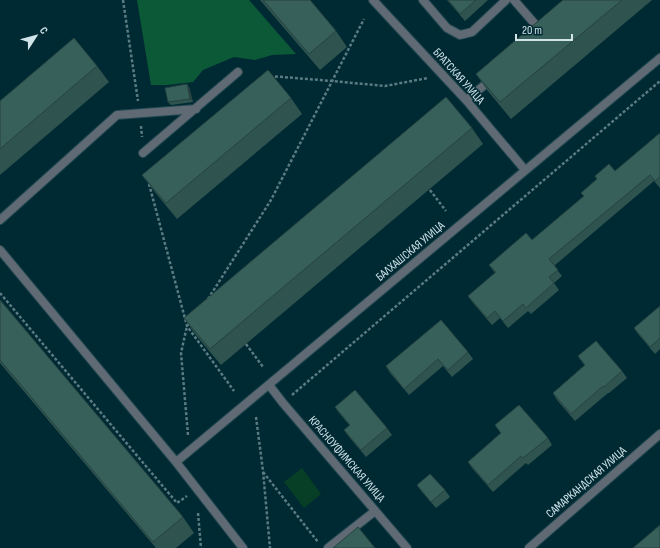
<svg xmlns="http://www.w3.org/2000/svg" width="660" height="548" font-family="'Sofia Sans Condensed',sans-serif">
	<rect width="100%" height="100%" fill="#002a33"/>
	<path fill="#063f26" d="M 302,468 L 321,494 L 304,508 L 284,482 Z"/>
	<path fill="#0c5938" d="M 137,0 L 249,0 L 296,54 L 272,55 L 255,60 L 234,57 L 203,70 L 193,82 L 167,85 L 151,85 Z"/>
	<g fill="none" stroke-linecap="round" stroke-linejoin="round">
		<defs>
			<path id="service" d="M 373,0 L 466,100 L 525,170
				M 423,0 L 447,28 L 460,35 L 472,32 L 506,0
				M 514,0 L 541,31
				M 466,100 L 492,79
				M 143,153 L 238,72
				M 0,220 L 117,115 L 196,109
				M 0,250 L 176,462 L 243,548
				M 176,462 L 660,58
				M 328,548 L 375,511"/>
			<path id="minor" d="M 269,385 L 283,403 L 407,548
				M 529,548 L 660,434"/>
		</defs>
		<use href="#service" stroke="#214850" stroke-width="10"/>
		<use href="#minor" stroke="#214850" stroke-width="10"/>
		<path stroke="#5a7b82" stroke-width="2.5" stroke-dasharray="3 2" stroke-linecap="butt" d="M 123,0 L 138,101
			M 270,76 L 332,81 L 385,86 L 428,78
			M 141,126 L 142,137
			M 149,184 L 187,326 L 234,391
			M 430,190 L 446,211
			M 0,293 L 177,503 L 187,496
			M 208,299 L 271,200 L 364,19
			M 246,344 L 263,367
			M 292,395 L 660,81
			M 256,417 L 263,471 L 270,548
			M 188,435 L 181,353 L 187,326 L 190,322
			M 263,472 L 318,542
			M 198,513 L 201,548"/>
		<use href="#service" stroke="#5f6a74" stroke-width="8"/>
		<use href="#minor" stroke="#5f6a74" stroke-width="8"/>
	</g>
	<path fill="#2f534e" d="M 260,0 L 310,0 L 336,31 L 347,47 L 320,70 Z
		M 447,0 L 488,0 L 465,21 Z
		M 563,0 L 652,0 L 511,119 L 487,90 L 476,74 Z
		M 97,66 L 109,82 L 0,175 L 0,101 Z
		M 187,84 L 189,87 L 193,102 L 171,105 L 168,102 Z
		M 291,98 L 302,114 L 177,219 L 154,191 L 142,175 Z
		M 472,128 L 483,144 L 221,365 L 195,334 L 184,318 Z
		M 660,133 L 660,188 L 654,181 L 554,266 L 562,276 L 554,283 L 559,290 L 531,314 L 528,311 L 508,328 L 500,318 L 492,325 L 473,303 L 468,296 L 495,273 L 489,265 L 532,240 L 584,196 L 581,193 L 597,179 L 595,176 L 615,171 Z
		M 0,300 L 183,517 L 194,533 L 176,548 L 156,548 L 0,363 Z
		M 660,306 L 660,349 L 655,354 L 639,335 L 634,328 Z
		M 468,352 L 473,359 L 452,377 L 443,366 L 409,395 L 390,373 L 386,366 Z
		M 578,356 L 622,371 L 627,378 L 609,393 L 608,393 L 575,421 L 557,400 L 553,393 L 585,366 Z
		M 335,407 L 387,428 L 392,435 L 366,457 L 349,437 L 344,430 L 350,426 L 339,413 Z
		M 495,425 L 548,438 L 552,445 L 528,465 L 526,463 L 493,492 L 472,468 L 468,462 L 501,433 Z
		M 417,485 L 445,490 L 450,497 L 436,508 L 422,492 Z"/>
	<path fill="#264340" d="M 187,84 L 189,87 L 193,102 L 190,99 Z"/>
	<path fill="#37605b" stroke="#264340" d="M 263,0 L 310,0 L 336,31 L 309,54 Z
		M 448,0 L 476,0 L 460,14 Z
		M 563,0 L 622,0 L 500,102 L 476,74 Z
		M 74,38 L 97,66 L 0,149 L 0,101 Z
		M 268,70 L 291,98 L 166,203 L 142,175 Z
		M 187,84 L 190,99 L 168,102 L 165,88 Z
		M 446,97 L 472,128 L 210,349 L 184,318 Z
		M 660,133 L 660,177 L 655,181 L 650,175 L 549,259 L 558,270 L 549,277 L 554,283 L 526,308 L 523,304 L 503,321 L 495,311 L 487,318 L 468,296 L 496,272 L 489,265 L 526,233 L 532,240 L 584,196 L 581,193 L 597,179 L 595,176 L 609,164 L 615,171 Z
		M 0,300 L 183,517 L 153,542 L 0,360 Z
		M 660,306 L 660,338 L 650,347 L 634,328 Z
		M 441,320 L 468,352 L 448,370 L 438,359 L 404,389 L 386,366 Z
		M 596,341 L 622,371 L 604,387 L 603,386 L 571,414 L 553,393 L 585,365 L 578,356 Z
		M 355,390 L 387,428 L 361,450 L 344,430 L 350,425 L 335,407 Z
		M 519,405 L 548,438 L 523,458 L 521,456 L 488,485 L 468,462 L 501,433 L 495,425 Z
		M 430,474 L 445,490 L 431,502 L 417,485 Z
		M 660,525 L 660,548 L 633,548 Z
		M 358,527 L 375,548 L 333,548 Z"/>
	<g text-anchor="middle" stroke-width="3" stroke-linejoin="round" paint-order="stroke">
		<g font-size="12" fill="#d0e4ea" stroke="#002a33">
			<text transform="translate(459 76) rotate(48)" y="4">БРАТСКАЯ УЛИЦА</text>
			<text transform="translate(410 251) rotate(-40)" y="4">БАЛХАШСКАЯ УЛИЦА</text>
			<text transform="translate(347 459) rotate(49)" y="4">КРАСНОУФИМСКАЯ УЛИЦА</text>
			<text transform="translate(586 482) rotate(-41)" y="4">САМАРКАНДСКАЯ УЛИЦА</text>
		</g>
	</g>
	<g transform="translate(36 36) rotate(54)" stroke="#002a33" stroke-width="3" paint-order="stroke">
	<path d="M0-3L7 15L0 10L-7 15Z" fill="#d0e4ea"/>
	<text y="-6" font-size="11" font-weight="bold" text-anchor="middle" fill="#d0e4ea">С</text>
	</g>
	<path d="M516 34v6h56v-6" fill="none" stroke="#d0e4ea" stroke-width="2"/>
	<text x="522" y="34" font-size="12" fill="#d0e4ea" stroke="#002a33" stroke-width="3" paint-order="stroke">20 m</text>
</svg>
